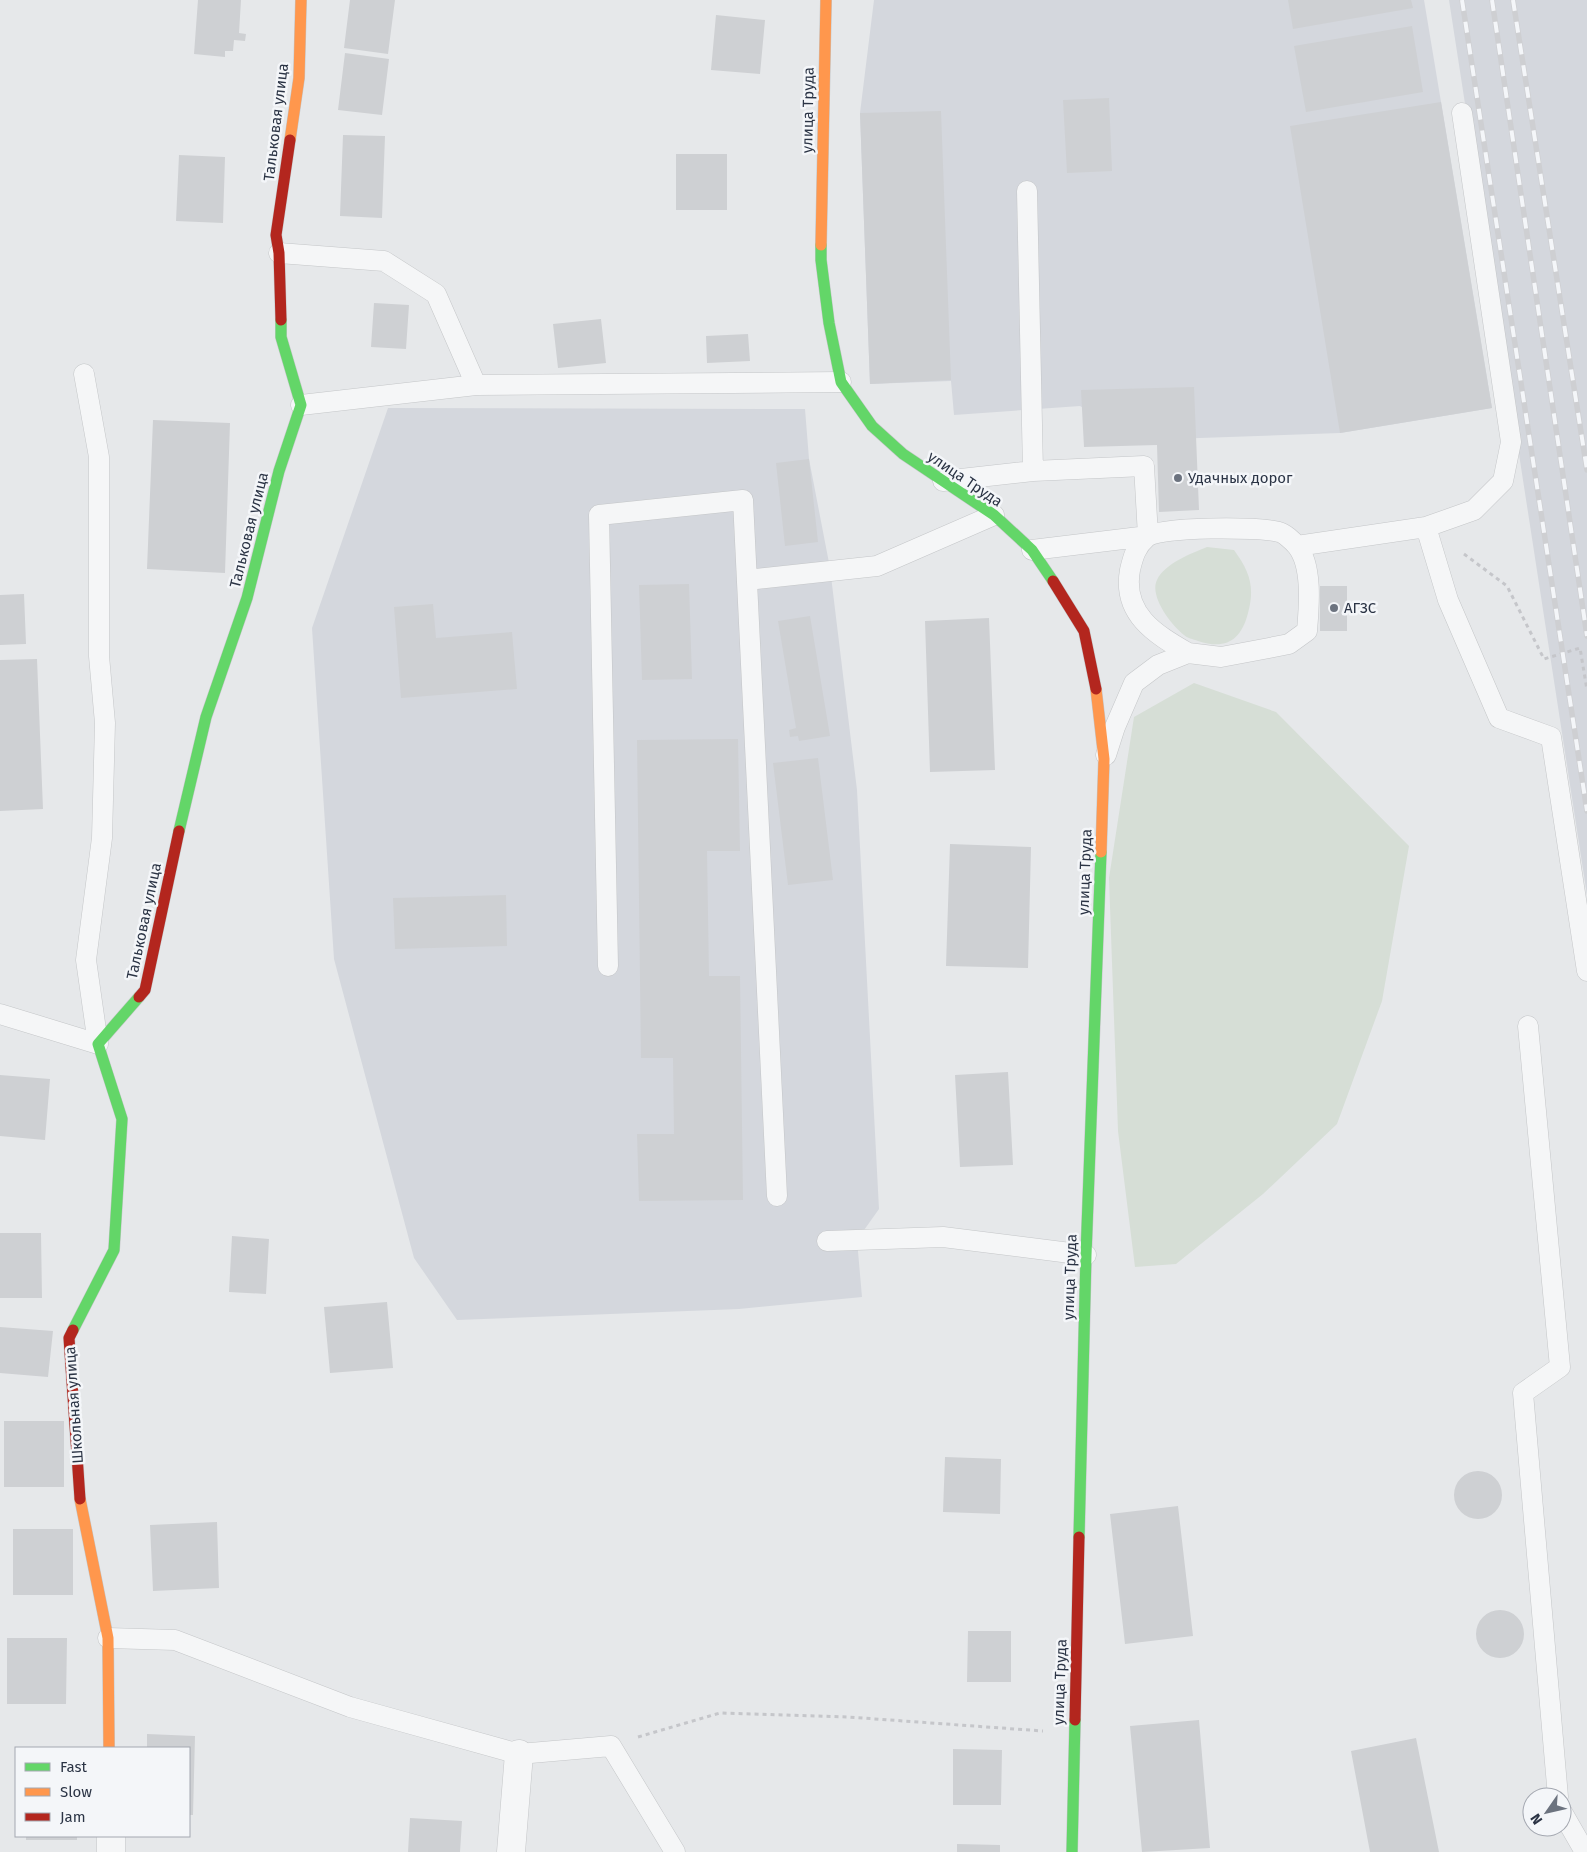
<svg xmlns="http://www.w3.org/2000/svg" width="1587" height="1852" font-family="'Fira Sans',sans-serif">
	<rect width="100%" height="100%" fill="#e6e8ea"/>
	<path fill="#d4d7dd" d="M 874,0 L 1424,0 L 1492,408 L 1340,433 L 1142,440 L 1080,406 L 954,415 L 951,381 L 870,384 L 860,113 Z
		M 1449,0 L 1587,0 L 1587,895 Z
		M 388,408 L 805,409 L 809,459 L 830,568 L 857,790 L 879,1209 L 857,1240 L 862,1297 L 739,1309 L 457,1320 L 414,1258 L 334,959 L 312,628 Z"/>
	<path fill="#d6ded6" d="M 1207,547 L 1234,550 C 1250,572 1255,587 1248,613 C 1241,641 1225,650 1198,641 C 1193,639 1187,638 1184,635 C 1171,625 1149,596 1157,580 C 1164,564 1192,553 1207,547 Z
		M 1194,683 L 1276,712 L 1409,846 L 1382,1001 L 1337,1124 L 1263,1194 L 1176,1264 L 1135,1267 L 1118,1131 L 1109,878 L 1134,717 Z"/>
	<path fill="#ced0d3" d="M 198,0 L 241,0 L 239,33 L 246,34 L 245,41 L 234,40 L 233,51 L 225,51 L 225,57 L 194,54 Z
		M 350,0 L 395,0 L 388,54 L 344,48 Z
		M 1288,0 L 1411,0 L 1413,8 L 1293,29 Z
		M 716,15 L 765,20 L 760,74 L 711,70 Z
		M 1412,26 L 1423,92 L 1306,112 L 1294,46 Z
		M 345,53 L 389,59 L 382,115 L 338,110 Z
		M 1109,98 L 1112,171 L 1067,173 L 1063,100 Z
		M 1441,102 L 1492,408 L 1340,433 L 1290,126 Z
		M 941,111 L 951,380 L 870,384 L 860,113 Z
		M 343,135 L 385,136 L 382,218 L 340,216 Z
		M 676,154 L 727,154 L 727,210 L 676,210 Z
		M 179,155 L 225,157 L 223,223 L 176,221 Z
		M 374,303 L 409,305 L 406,349 L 371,347 Z
		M 601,319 L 606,363 L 558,368 L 553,324 Z
		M 748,334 L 750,361 L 707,363 L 706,336 Z
		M 1194,387 L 1199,510 L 1159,512 L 1157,445 L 1084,447 L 1081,390 Z
		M 153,420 L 230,423 L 225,573 L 147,569 Z
		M 809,459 L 818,542 L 785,546 L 776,463 Z
		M 689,584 L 692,679 L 642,680 L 639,585 Z
		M 1320,586 L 1347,586 L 1347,631 L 1320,631 Z
		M 24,594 L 26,644 L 0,645 L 0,595 Z
		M 433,604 L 436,638 L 512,632 L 517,689 L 401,698 L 394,607 Z
		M 810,616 L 830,736 L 799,741 L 798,736 L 790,737 L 789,730 L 796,728 L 778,621 Z
		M 989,618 L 995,770 L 930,772 L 925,621 Z
		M 37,659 L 43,809 L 0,811 L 0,660 Z
		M 738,739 L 740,851 L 707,851 L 709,976 L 740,976 L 743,1200 L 639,1201 L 637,1134 L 674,1134 L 673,1058 L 641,1058 L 637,740 Z
		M 818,758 L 833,880 L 788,885 L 773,763 Z
		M 950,844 L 1031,847 L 1028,968 L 946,966 Z
		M 506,895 L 507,946 L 395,949 L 393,898 Z
		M 1008,1072 L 1013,1165 L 960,1167 L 955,1075 Z
		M 0,1075 L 50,1079 L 45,1140 L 0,1136 Z
		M 0,1233 L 41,1233 L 42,1298 L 0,1298 Z
		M 232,1236 L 269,1239 L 266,1294 L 229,1292 Z
		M 387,1302 L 393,1368 L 330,1373 L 324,1307 Z
		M 0,1327 L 53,1331 L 48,1377 L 0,1373 Z
		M 4,1421 L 64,1421 L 64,1487 L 4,1487 Z
		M 945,1457 L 1001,1459 L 1000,1514 L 943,1512 Z
		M1454 1495a24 24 0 1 1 48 0a24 24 0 1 1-48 0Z
		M 1178,1506 L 1193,1636 L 1125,1644 L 1110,1514 Z
		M 217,1522 L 219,1588 L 153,1591 L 150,1525 Z
		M 13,1529 L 73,1529 L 73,1595 L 13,1595 Z
		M1476 1634a24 24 0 1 1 48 0a24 24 0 1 1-48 0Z
		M 968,1631 L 1011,1631 L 1011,1682 L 967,1682 Z
		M 7,1638 L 67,1638 L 66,1704 L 7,1704 Z
		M 1199,1720 L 1210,1848 L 1142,1852 L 1130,1726 Z
		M 147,1734 L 195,1736 L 193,1815 L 189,1815 L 189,1748 L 147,1748 Z
		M 1416,1738 L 1439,1852 L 1370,1852 L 1351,1751 Z
		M 953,1749 L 1002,1750 L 1001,1805 L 953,1805 Z
		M 410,1818 L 462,1821 L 460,1852 L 408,1852 Z
		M 26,1836 L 77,1836 L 77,1840 L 26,1840 Z
		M 957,1844 L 1000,1845 L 1000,1852 L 957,1852 Z"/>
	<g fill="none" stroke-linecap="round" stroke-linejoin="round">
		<defs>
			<path id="lane" d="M 1027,191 L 1033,471
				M 279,253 L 384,261 L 436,294 L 476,385 L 841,382
				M 301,405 L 476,385
				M 943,481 L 1033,471 L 1144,466 L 1148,536 L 1032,550
				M 1426,527 L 1448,600 L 1499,718 L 1551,737 L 1587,971
				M 1297,546 L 1426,527 L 1474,510 L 1503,481 L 1511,442 L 1462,113
				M 747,580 L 877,566 L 994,515
				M 1106,755 L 1115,727 L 1134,683 L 1158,665 L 1188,653 L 1221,657 L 1269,648 L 1289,644 L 1307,631 C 1309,607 1313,566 1297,546 C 1293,541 1284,533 1279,532 C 1259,527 1161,526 1147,537 C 1136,546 1133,557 1130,570 C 1122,614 1155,634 1188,653
				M 608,966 L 599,515 L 743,500 L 777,1196
				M 0,1014 L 98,1044 L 86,960 L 102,838 L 105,723 L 99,656 L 99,457 L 84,374
				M 1528,1026 L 1560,1367 L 1523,1393 L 1558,1797
				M 827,1241 L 943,1237 L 1086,1255
				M 108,1638 L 175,1640 L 350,1707 L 519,1754 L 611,1746 L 675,1852
				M 1562,1812 L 1585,1852"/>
			<path id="street" d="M 111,1836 L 111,1852
				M 511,1852 L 519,1754"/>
			<path id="fast" d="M 821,245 L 821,260 L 829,323 L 841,382 L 872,426 L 903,454 L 994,515 L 1032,550 L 1053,581
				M 179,831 L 206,717 L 247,598 L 279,471 L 301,405 L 281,337 L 281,320
				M 73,1330 L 114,1250 L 122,1119 L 98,1044 L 139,997
				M 1079,1537 L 1086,1255 L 1101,852
				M 1072,1852 L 1075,1720"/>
			<path id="slow" d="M 290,140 L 299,78 L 301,0
				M 821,245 L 826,0
				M 1096,689 L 1104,759 L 1101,852
				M 80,1499 L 108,1638 L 109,1748"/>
			<path id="jam" d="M 281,320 L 279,253 L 276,235 L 290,140
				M 1053,581 L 1084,631 L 1096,689
				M 139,997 L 145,990 L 179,831
				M 73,1330 L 69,1338 L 80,1499
				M 1075,1720 L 1079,1537"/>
		</defs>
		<use href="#lane" stroke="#c4c6c8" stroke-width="21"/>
		<use href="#street" stroke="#c4c6c8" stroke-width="29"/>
		<use href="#fast" stroke="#c4c6c8" stroke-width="12"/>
		<use href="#slow" stroke="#c4c6c8" stroke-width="12"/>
		<use href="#jam" stroke="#c4c6c8" stroke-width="12"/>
		<path stroke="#c5c6ca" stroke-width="3" stroke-dasharray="4 4" stroke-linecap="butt" d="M 1464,554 L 1507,586 L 1544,659 L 1580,648 L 1587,690
			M 638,1737 L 720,1713 L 848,1717 L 1043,1731"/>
		<use href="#lane" stroke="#f5f6f7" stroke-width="20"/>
		<use href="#street" stroke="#f5f6f7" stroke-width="28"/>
		<use href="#fast" stroke="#63d668" stroke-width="11"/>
		<use href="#slow" stroke="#ff974d" stroke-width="11"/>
		<use href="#jam" stroke="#b3261e" stroke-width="11"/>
		<defs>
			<path id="rail" d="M 1462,0 L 1587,811
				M 1492,0 L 1587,636
				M 1513,0 L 1587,470"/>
		</defs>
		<use href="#rail" stroke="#cecfd2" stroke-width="5.5"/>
		<use href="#rail" stroke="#f4f6f9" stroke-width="4" stroke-dasharray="11" stroke-linecap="butt"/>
	</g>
	<g fill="#6c737f" stroke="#f4f6f9" stroke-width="2">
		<circle cx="1178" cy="478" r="5"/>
		<circle cx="1334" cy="608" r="5"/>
	</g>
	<g text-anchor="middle" stroke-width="5" stroke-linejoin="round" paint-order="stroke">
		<g font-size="15" fill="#2b3445" stroke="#f4f6f9">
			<text transform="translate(808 110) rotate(-89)" y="5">улица Труда</text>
			<text transform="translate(276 122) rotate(-83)" y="5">Тальковая улица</text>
			<text transform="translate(965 479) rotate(34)" y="5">улица Труда</text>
			<text transform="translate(249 530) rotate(-76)" y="5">Тальковая улица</text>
			<text transform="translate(1085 872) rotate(-88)" y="5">улица Труда</text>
			<text transform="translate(144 921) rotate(-78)" y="5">Тальковая улица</text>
			<text transform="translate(1070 1277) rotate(-88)" y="5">улица Труда</text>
			<text transform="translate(74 1405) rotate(-94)" y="5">Школьная улица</text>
			<text transform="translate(1060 1682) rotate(-88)" y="5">улица Труда</text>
		</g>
		<g font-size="15" fill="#2b3445" stroke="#f4f6f9" text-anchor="start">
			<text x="1188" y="483">Удачных дорог</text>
			<text x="1344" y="613">АГЗС</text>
		</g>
	</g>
	<rect x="15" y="1747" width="175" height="90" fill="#f4f6f9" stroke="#a4a8b1"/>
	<rect x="25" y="1763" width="25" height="8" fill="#63d668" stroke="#a4a8b1"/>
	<text x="60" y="1772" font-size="15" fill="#2b3445">Fast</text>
	<rect x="25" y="1788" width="25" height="8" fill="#ff974d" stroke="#a4a8b1"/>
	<text x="60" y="1797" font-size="15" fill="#2b3445">Slow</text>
	<rect x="25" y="1813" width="25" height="8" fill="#b3261e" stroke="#a4a8b1"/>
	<text x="60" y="1822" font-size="15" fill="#2b3445">Jam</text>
	<g transform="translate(1547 1812) rotate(236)"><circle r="24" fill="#f4f6f9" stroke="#a4a8b1"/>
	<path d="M0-4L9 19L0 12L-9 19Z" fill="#6c737f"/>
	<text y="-8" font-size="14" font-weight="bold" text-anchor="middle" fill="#2b3445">N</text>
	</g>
</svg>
